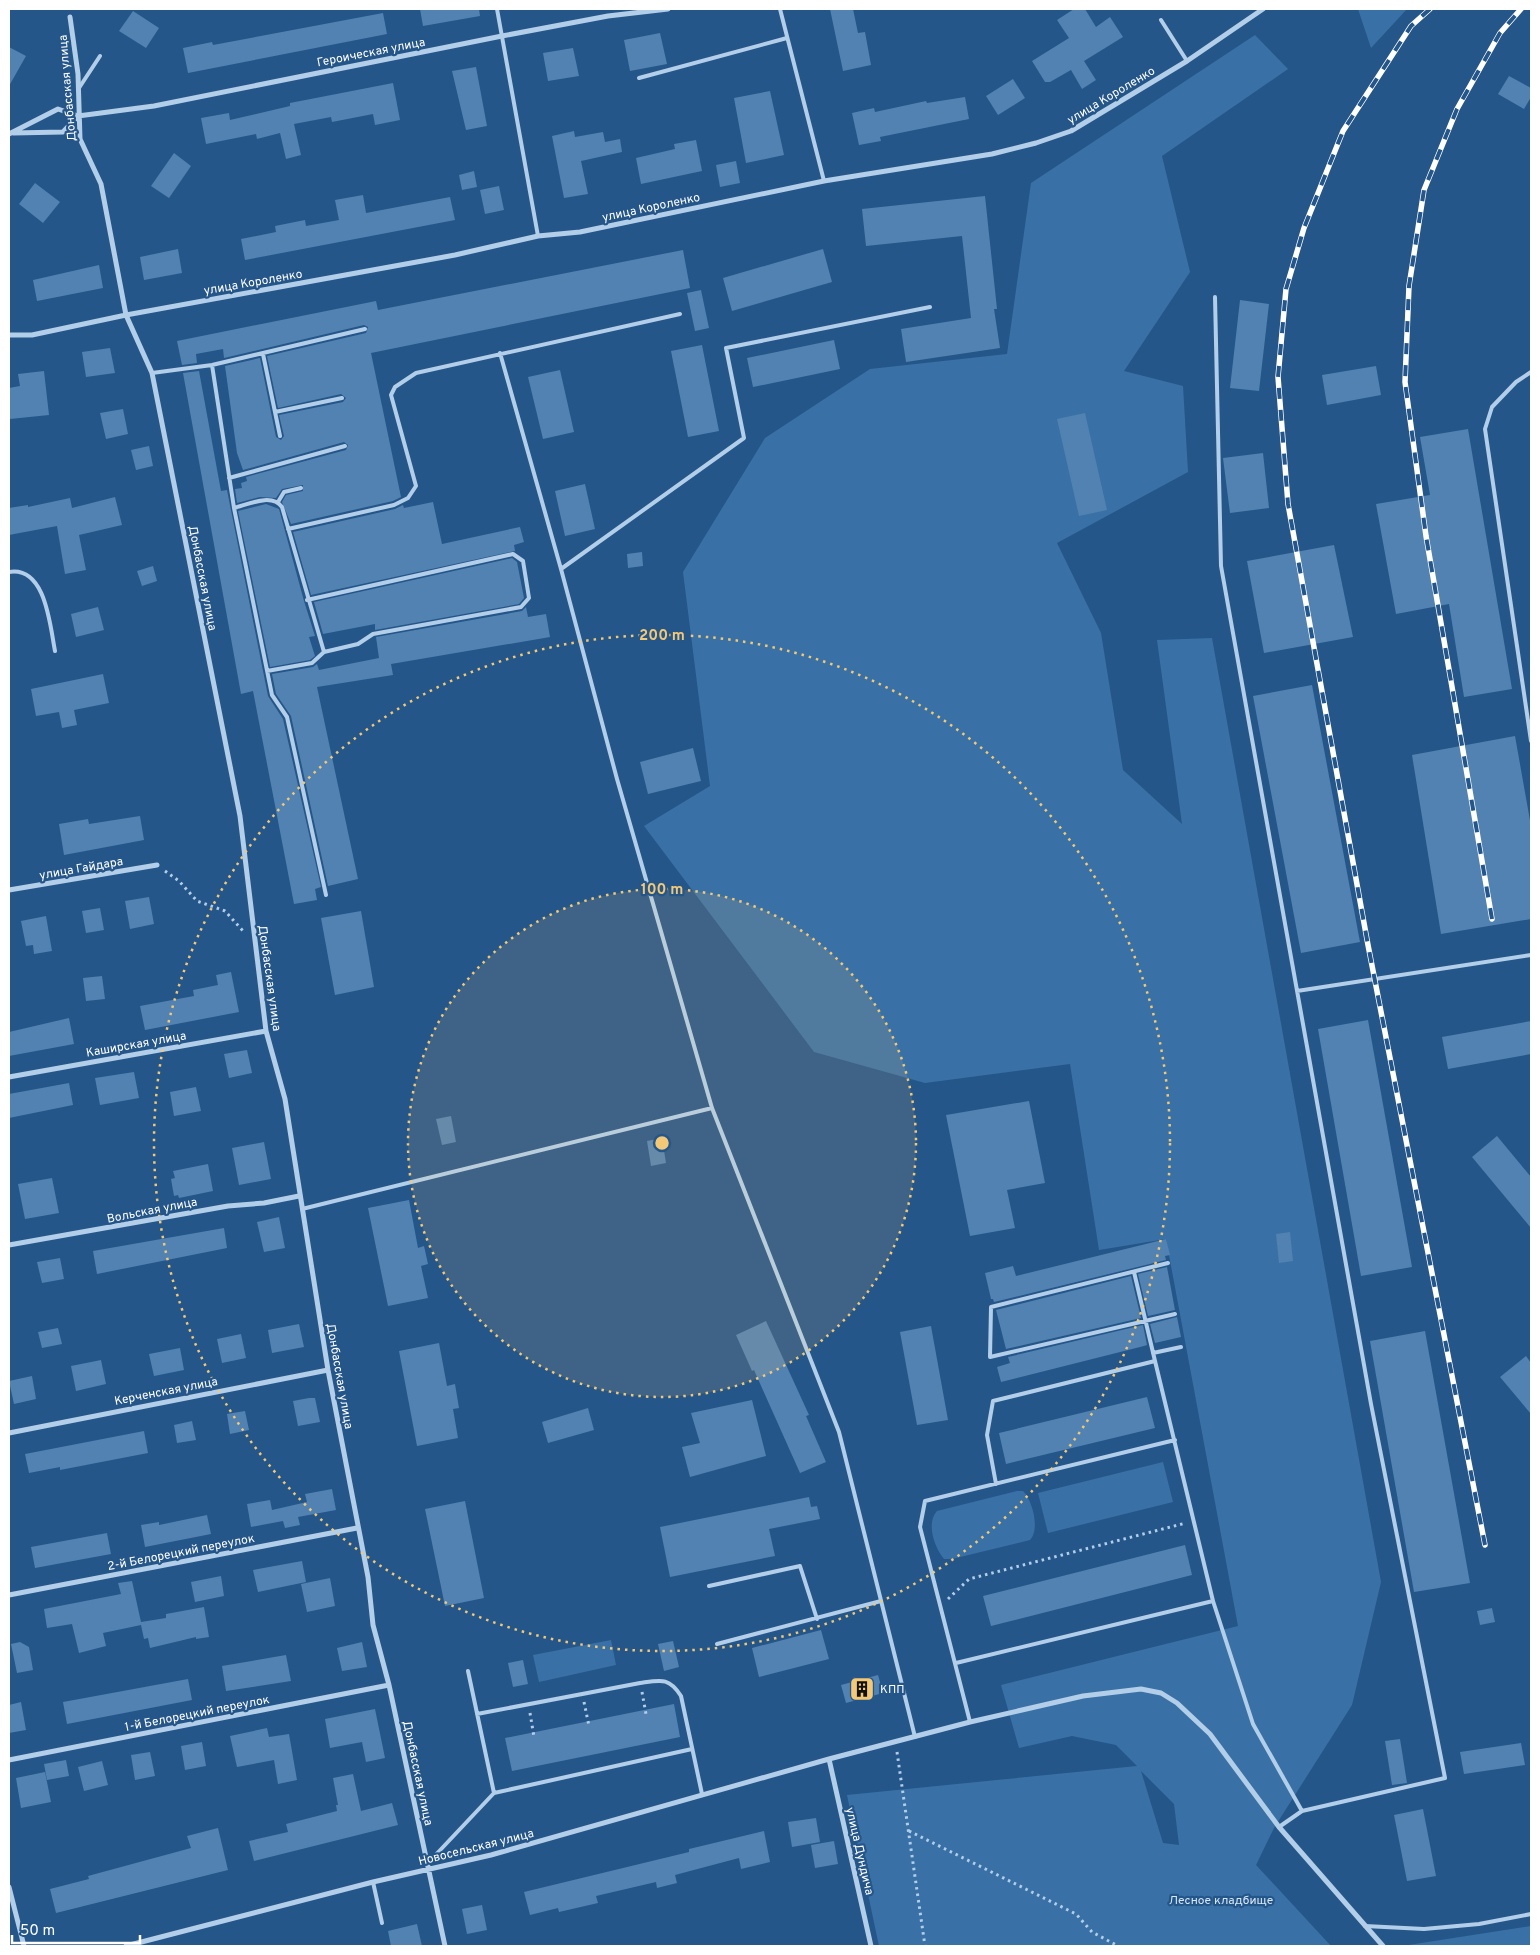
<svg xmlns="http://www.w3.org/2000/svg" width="1540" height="1955" font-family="Overpass,sans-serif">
	<rect width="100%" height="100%" fill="#255689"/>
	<path fill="#3971a6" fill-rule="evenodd" d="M 1358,9 L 1407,9 L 1371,48 Z
		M 1255,35 L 1288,69 L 1162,156 L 1190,272 L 1124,371 L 1183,386 L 1188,472 L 1057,543 L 1101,633 L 1123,770 L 1182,824 L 1157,640 L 1212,638 L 1381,1582 L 1352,1705 L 1274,1828 L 1256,1865 L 1331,1946 L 879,1946 L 847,1795 L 1137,1766 L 1116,1745 L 1072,1736 L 1019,1748 L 1001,1685 L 1238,1626 L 1166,1239 L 1099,1250 L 1070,1064 L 925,1083 L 814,1052 L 644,826 L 710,786 L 683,572 L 765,438 L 870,369 L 1007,354 L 1031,183 ZM 1141,1771 L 1174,1804 L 1179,1845 L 1163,1843 Z
		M 1163,1462 L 1173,1502 L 1048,1533 L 1038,1493 Z
		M 1017,1491 L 1023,1491 C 1033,1501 1040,1530 1030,1540 L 952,1559 L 944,1559 C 934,1547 926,1523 937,1511 Z
		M 611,1640 L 616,1665 L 539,1682 L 533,1655 Z
		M 1531,1926 L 1531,1946 L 1402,1946 Z"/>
	<path fill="#5182b2" d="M 420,9 L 479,9 L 480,16 L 423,26 Z
		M 830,9 L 853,9 L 858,33 L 865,32 L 871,65 L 843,71 Z
		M 1074,9 L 1085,9 L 1096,27 L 1110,17 L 1123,37 L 1084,61 L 1096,80 L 1082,89 L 1071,70 L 1050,82 L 1045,82 L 1032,61 L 1069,38 L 1057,20 Z
		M 133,11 L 159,28 L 146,48 L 119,31 Z
		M 383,13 L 387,34 L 188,73 L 183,48 L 212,42 L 213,45 Z
		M 660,33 L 667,64 L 630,71 L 624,40 Z
		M 9,47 L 26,56 L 9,86 Z
		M 573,48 L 579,76 L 548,81 L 543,53 Z
		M 476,67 L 487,126 L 466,130 L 452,71 Z
		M 1509,76 L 1531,88 L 1531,97 L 1524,109 L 1498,94 Z
		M 1013,79 L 1025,98 L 998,115 L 986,96 Z
		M 393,83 L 400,120 L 375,125 L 373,114 L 332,122 L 331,117 L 294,124 L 301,155 L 286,159 L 280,133 L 257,139 L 256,134 L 206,144 L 201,118 L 229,113 L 230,120 L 290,106 L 290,103 Z
		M 770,91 L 784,155 L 746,163 L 734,98 Z
		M 965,97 L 969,119 L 880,137 L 881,141 L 859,145 L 852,113 L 874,108 L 875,112 L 926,101 L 927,103 Z
		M 574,131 L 575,137 L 603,132 L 605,142 L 620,139 L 622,152 L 581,161 L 588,194 L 564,198 L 552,136 Z
		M 696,140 L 702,171 L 641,184 L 636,158 L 675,149 L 674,144 Z
		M 174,153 L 191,166 L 169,198 L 151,186 Z
		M 736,161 L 740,183 L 720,187 L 716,165 Z
		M 474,171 L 477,187 L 462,190 L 459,175 Z
		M 35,183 L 60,202 L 43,223 L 19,204 Z
		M 499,186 L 504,210 L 485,214 L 480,190 Z
		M 363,195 L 366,213 L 450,197 L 455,220 L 245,260 L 241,239 L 276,232 L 275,226 L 305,220 L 306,226 L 339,220 L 335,200 Z
		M 985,196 L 997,309 L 994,309 L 1000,348 L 906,362 L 901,329 L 971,318 L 962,236 L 866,246 L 862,209 Z
		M 178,249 L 182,273 L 144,280 L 140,257 Z
		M 823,249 L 832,282 L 732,311 L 723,278 Z
		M 683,250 L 690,288 L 371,353 L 401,497 L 393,501 L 291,524 L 282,502 L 286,495 L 303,491 L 303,485 L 282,489 L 276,498 L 260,497 L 237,503 L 235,489 L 242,488 L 241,483 L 247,481 L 246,477 L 346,450 L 348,445 L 344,442 L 243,470 L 237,453 L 225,366 L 260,358 L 276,437 L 281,440 L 284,436 L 279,415 L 343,402 L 346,398 L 341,394 L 278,408 L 267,356 L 366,333 L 368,327 L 364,325 L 224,358 L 223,349 L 196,354 L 197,363 L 182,365 L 177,341 L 376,301 L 378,310 Z
		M 99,265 L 103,288 L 37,301 L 33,280 Z
		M 701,290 L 709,328 L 695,331 L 687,293 Z
		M 1240,300 L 1269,304 L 1259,391 L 1230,388 Z
		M 834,340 L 840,369 L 753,387 L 747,358 Z
		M 702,345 L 719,431 L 688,437 L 671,351 Z
		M 110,348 L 115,373 L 86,377 L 82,352 Z
		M 1376,366 L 1381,395 L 1327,405 L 1322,375 Z
		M 560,370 L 574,432 L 543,439 L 528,377 Z
		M 44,371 L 49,415 L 10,419 L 9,388 L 20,386 L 18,374 Z
		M 199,371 L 221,491 L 227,490 L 268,696 L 283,719 L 321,887 L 315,889 L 317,900 L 294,904 L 253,691 L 241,694 L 183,373 Z
		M 123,409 L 128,434 L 106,439 L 100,413 Z
		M 1085,413 L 1107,510 L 1079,516 L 1057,419 Z
		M 1468,429 L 1512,689 L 1464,697 L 1449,604 L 1396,614 L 1376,504 L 1430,495 L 1420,437 Z
		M 149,446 L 153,466 L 136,470 L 131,450 Z
		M 1263,453 L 1269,508 L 1230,513 L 1223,458 Z
		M 585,484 L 595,529 L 565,536 L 555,491 Z
		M 115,497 L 122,525 L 79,535 L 86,570 L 65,574 L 57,526 L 9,535 L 9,508 L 28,505 L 28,507 L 70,498 L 72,508 Z
		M 433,502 L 442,544 L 520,527 L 524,542 L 514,545 L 515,551 L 311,595 L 293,532 L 395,509 L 403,505 L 404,508 Z
		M 266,504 L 279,509 L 304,601 L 315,636 L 309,637 L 315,656 L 310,660 L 270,667 L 238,511 Z
		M 1334,545 L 1353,637 L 1264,653 L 1247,561 Z
		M 642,552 L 643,566 L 628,568 L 627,554 Z
		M 512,558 L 517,562 L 524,598 L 519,604 L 375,630 L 375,624 L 323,634 L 314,602 Z
		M 153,566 L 157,581 L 142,586 L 137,571 Z
		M 98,607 L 104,630 L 76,637 L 71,614 Z
		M 526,607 L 528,617 L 546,614 L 550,637 L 391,664 L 393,675 L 317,687 L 358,879 L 328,886 L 291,716 L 276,694 L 272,674 L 313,667 L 317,664 L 319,670 L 379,658 L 376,637 L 522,611 Z
		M 103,674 L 109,703 L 74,710 L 77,725 L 62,728 L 59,712 L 36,716 L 31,689 Z
		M 1312,685 L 1360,942 L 1301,953 L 1253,696 Z
		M 1515,736 L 1531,826 L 1531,919 L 1441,934 L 1412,755 Z
		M 693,748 L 701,781 L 648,794 L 640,762 Z
		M 140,816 L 144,840 L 64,855 L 59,824 L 88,819 L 89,824 Z
		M 149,897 L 154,924 L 130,929 L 125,901 Z
		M 100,908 L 104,930 L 86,933 L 82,911 Z
		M 361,911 L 374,987 L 335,995 L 321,918 Z
		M 46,916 L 52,951 L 34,954 L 33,945 L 26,946 L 21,921 Z
		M 231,972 L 239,1012 L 145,1030 L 140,1006 L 194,996 L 193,990 L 218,985 L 216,975 Z
		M 102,976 L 105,999 L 86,1001 L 83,978 Z
		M 69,1018 L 74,1044 L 9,1056 L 9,1032 Z
		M 1368,1020 L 1412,1267 L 1361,1276 L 1318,1029 Z
		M 1531,1021 L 1531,1054 L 1448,1069 L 1442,1037 Z
		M 247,1050 L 252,1073 L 229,1078 L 224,1054 Z
		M 134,1072 L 139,1098 L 100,1105 L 95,1078 Z
		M 69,1083 L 73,1105 L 9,1118 L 9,1094 Z
		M 196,1087 L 201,1111 L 174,1116 L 170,1092 Z
		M 1029,1101 L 1045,1183 L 1007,1190 L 1015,1228 L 970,1236 L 946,1115 Z
		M 451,1116 L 456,1142 L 442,1145 L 436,1119 Z
		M 1497,1136 L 1531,1177 L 1531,1228 L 1472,1157 Z
		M 662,1138 L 666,1163 L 651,1166 L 647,1141 Z
		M 264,1142 L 271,1179 L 239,1185 L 232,1148 Z
		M 208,1164 L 213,1191 L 179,1198 L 178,1195 L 174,1196 L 171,1179 L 175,1178 L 173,1171 Z
		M 52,1178 L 59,1213 L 25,1219 L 18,1184 Z
		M 409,1200 L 418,1248 L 424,1246 L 428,1264 L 421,1266 L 428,1298 L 388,1306 L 368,1208 Z
		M 279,1217 L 285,1248 L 264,1252 L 257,1222 Z
		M 224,1228 L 227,1248 L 97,1274 L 93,1251 Z
		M 1290,1232 L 1293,1261 L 1279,1263 L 1276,1234 Z
		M 1166,1239 L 1170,1255 L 1165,1256 L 1166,1260 L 994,1302 L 993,1299 L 991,1299 L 985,1273 L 1013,1266 L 1016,1276 Z
		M 60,1258 L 64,1279 L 42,1283 L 37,1262 Z
		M 1167,1267 L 1175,1310 L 1148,1316 L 1138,1274 Z
		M 1131,1276 L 1141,1318 L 1006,1349 L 996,1310 Z
		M 1177,1317 L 1181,1337 L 1155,1343 L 1150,1324 Z
		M 766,1321 L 809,1415 L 806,1416 L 826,1462 L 800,1473 L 754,1370 L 752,1371 L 736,1335 Z
		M 299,1324 L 304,1347 L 272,1353 L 268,1330 Z
		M 1143,1325 L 1147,1345 L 1144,1346 L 1001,1382 L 997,1367 L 1010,1363 L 1008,1357 Z
		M 931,1326 L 948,1420 L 917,1425 L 900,1332 Z
		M 58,1328 L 62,1344 L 42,1348 L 38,1332 Z
		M 1425,1331 L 1470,1583 L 1414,1592 L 1370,1341 Z
		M 241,1334 L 246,1358 L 222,1363 L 217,1339 Z
		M 439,1343 L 447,1386 L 455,1384 L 459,1408 L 453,1409 L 458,1438 L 417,1446 L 399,1351 Z
		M 180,1348 L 184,1370 L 154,1376 L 149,1354 Z
		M 1526,1356 L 1531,1363 L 1531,1414 L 1500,1377 Z
		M 101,1360 L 106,1384 L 76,1391 L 71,1366 Z
		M 32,1376 L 36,1399 L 14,1404 L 9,1381 Z
		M 1147,1397 L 1155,1428 L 1006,1464 L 999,1433 Z
		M 309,1398 L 315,1398 L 320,1422 L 298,1426 L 293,1401 Z
		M 752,1400 L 766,1456 L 690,1477 L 682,1447 L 700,1443 L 691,1413 Z
		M 588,1408 L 594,1430 L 548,1443 L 542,1422 Z
		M 245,1411 L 249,1430 L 230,1434 L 227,1414 Z
		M 192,1421 L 196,1440 L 177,1443 L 174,1425 Z
		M 144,1431 L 148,1453 L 60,1470 L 60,1467 L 29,1473 L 25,1454 Z
		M 332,1489 L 336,1510 L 298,1517 L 300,1525 L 285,1528 L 283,1521 L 251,1527 L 247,1504 L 270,1500 L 272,1510 L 307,1502 L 305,1494 Z
		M 809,1497 L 811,1507 L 817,1506 L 820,1519 L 769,1529 L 775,1556 L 670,1577 L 660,1527 Z
		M 465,1501 L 484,1598 L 445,1606 L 425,1509 Z
		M 207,1515 L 211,1534 L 145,1547 L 141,1525 L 159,1522 L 159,1525 Z
		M 107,1533 L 111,1554 L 35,1568 L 31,1547 Z
		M 1185,1545 L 1192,1575 L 991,1626 L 983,1596 Z
		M 302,1561 L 306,1582 L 258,1592 L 253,1570 Z
		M 221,1576 L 224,1596 L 195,1602 L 191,1582 Z
		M 330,1578 L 335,1606 L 307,1612 L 301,1584 Z
		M 132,1581 L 141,1622 L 166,1618 L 166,1614 L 204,1607 L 209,1637 L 196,1639 L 196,1637 L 150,1648 L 148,1638 L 144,1639 L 141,1625 L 103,1633 L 106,1646 L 79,1653 L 72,1624 L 47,1628 L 44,1609 L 121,1594 L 118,1583 Z
		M 1492,1608 L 1495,1622 L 1480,1625 L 1477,1611 Z
		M 821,1630 L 829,1659 L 759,1677 L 752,1648 Z
		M 673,1641 L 679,1667 L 664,1671 L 658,1644 Z
		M 20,1642 L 29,1647 L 33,1670 L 17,1673 L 11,1644 Z
		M 362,1642 L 367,1667 L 342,1671 L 337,1648 Z
		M 286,1655 L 291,1681 L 226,1691 L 222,1666 Z
		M 523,1660 L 528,1684 L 513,1687 L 508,1663 Z
		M 878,1675 L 883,1693 L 846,1703 L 841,1685 Z
		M 188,1679 L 192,1700 L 67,1724 L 63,1702 Z
		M 21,1702 L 26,1730 L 9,1733 L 9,1705 Z
		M 674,1704 L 680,1737 L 512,1771 L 505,1738 Z
		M 375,1709 L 385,1758 L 366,1762 L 362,1742 L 330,1748 L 325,1719 Z
		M 267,1728 L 269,1737 L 289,1734 L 297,1780 L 278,1784 L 274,1760 L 237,1767 L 230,1736 Z
		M 1400,1739 L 1407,1783 L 1392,1785 L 1385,1741 Z
		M 202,1742 L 206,1766 L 185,1770 L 181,1746 Z
		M 1521,1743 L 1525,1765 L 1464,1774 L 1460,1752 Z
		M 150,1752 L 155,1776 L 135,1780 L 131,1755 Z
		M 66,1760 L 69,1776 L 47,1780 L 44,1764 Z
		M 102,1761 L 108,1785 L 84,1791 L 78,1767 Z
		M 45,1772 L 51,1802 L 21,1808 L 16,1778 Z
		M 353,1774 L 361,1811 L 392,1803 L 398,1825 L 254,1861 L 249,1841 L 288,1832 L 286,1824 L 337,1811 L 336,1805 L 338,1805 L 333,1778 Z
		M 1423,1809 L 1436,1876 L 1407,1881 L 1394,1815 Z
		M 816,1818 L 820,1842 L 792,1847 L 788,1822 Z
		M 218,1828 L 228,1870 L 56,1913 L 50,1889 L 89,1879 L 88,1876 L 191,1848 L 187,1836 Z
		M 764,1831 L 770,1862 L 741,1869 L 739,1858 L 675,1875 L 677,1883 L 657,1888 L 656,1882 L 596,1896 L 598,1903 L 559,1912 L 558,1908 L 530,1915 L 524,1892 L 689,1852 L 689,1849 Z
		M 834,1841 L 838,1864 L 815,1868 L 811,1845 Z
		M 482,1905 L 487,1930 L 467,1934 L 462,1909 Z
		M 417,1924 L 422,1946 L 391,1946 L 388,1931 Z"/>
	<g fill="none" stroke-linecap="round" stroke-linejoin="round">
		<path stroke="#b2cee9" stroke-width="3" stroke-dasharray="2.5 4" stroke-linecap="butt" d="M 165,871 L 179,881 L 197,901 L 225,911 L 244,932
			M 948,1599 L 969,1579 L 1186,1523
			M 642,1692 L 646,1714
			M 584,1702 L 589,1726
			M 530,1713 L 534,1737
			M 897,1752 L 925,1946
			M 909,1831 L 1076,1914 L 1092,1932 L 1118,1946"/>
		<path stroke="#b2cee9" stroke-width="4" d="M 497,9 L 538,236
			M 780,9 L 824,181
			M 1161,20 L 1187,61
			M 639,78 L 787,38
			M 79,88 L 100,56
			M 1215,297 L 1221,566 L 1371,1404 L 1445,1778 L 1302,1811 L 1279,1827
			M 500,353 L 561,569 L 617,779 L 712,1108 L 839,1432 L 915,1737
			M 263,354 L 275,412 L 342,398
			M 212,365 L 234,508 L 272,695 L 287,717 L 326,895
			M 1531,372 L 1516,382 L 1492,407 L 1485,429 L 1531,741
			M 152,373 L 212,365 L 365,329
			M 275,412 L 280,436
			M 229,478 L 345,446
			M 278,502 L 284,492 L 301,488
			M 234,508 C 249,504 272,493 282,507 L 324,652
			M 288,529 L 394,505 L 408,498 L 416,486 L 391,395 L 395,387 L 416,373 L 680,314
			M 561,569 L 744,438 L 726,348 L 930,307
			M 9,572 C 46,566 50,626 55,651
			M 267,671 L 312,663 L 324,652 L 358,644 L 373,634 L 521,607 L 529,598 L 523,561 L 513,554 L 307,600
			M 1297,991 L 1531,955
			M 302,1209 L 712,1108
			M 1168,1263 L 991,1307 L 990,1357 L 1175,1314
			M 1134,1272 L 1155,1361
			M 1153,1353 L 1181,1347
			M 709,1586 L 800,1566 L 817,1619
			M 1213,1601 L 1253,1724 L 1302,1811
			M 717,1644 L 881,1601
			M 956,1663 L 1213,1601 L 1155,1361 L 993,1401 L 987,1435 L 996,1484
			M 468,1671 L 494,1793
			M 477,1714 L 640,1683 C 661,1680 669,1677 681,1696 L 702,1794
			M 970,1722 L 920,1527 L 925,1501 L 1175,1440
			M 428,1863 L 494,1793 L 692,1749
			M 373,1882 L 382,1923
			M 1365,1926 L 1424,1929 L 1479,1924 L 1531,1914"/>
		<path stroke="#b2cee9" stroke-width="5" d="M 70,17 L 78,74 L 80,139 L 101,184 L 126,315 L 152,373 L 240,816 L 266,1031 L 285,1099 L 328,1370 L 368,1577 L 373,1625 L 389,1685 L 445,1946
			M 13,133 L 63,132 L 78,116
			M 9,134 L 58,109 L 78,116 L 154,106 L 502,36 L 608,16 L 668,9
			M 9,335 L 32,335 L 126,315 L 455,255 L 538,236 L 580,232 L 824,181 L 992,154 L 1036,143 L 1071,131 L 1187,61 L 1263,9
			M 9,890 L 157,865
			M 9,1077 L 266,1031
			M 9,1245 L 228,1206 L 264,1203 L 299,1196
			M 9,1433 L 328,1370
			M 9,1595 L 357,1528
			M 829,1759 L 871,1946
			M 9,1760 L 389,1685
			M 9,1887 L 24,1946
			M 126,1946 L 373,1882 L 491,1855 L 829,1759 L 970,1722 L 1083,1696 L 1141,1689 L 1161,1693 L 1177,1703 L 1210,1734 L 1279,1827 L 1383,1946"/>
		<defs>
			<path id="rail" d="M 1430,9 L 1411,26 L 1343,131 L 1304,228 L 1286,289 L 1278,377 L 1288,504 L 1368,945 L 1485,1545
				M 1492,919 L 1426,536 L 1405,382 L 1409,286 L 1424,190 L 1457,109 L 1500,33 L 1521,9"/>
		</defs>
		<use href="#rail" stroke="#fff" stroke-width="5.5"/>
		<use href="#rail" stroke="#255689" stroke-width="4" stroke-dasharray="11" stroke-linecap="butt"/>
	</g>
	<circle cx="662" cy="1143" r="254" fill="#f3c876" fill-opacity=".12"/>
	<g fill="none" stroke="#f3c876" stroke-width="2.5" stroke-dasharray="2.5 5">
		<circle cx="662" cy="1143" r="254"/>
		<circle cx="662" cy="1143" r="508"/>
	</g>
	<defs>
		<symbol id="building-square" viewBox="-11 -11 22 22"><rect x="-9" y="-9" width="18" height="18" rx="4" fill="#f3c876" stroke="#255689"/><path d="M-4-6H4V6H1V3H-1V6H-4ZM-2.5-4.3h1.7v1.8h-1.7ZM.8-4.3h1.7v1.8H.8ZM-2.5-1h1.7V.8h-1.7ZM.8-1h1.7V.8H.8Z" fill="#111"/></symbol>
	</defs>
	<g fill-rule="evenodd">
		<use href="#building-square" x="848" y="1675" width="28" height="28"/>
	</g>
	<g text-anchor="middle" stroke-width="4.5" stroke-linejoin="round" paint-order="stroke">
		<g font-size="12" fill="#fff" stroke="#255689">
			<text transform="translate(371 52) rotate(-11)" y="4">Героическая улица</text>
			<text transform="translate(67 88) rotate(-95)" y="4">Донбасская улица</text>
			<text transform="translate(1111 95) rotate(-31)" y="4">улица Короленко</text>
			<text transform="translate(651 207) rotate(-12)" y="4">улица Короленко</text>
			<text transform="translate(253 282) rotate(-10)" y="4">улица Короленко</text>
			<text transform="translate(203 578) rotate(79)" y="4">Донбасская улица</text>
			<text transform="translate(81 868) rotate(-10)" y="4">улица Гайдара</text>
			<text transform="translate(270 978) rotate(82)" y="4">Донбасская улица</text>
			<text transform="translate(136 1044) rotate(-10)" y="4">Каширская улица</text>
			<text transform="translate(152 1210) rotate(-11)" y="4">Вольская улица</text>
			<text transform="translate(340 1376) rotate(80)" y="4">Донбасская улица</text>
			<text transform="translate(166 1391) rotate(-11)" y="4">Керченская улица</text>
			<text transform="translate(181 1552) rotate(-11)" y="4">2-й Белорецкий переулок</text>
			<text transform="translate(197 1713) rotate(-11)" y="4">1-й Белорецкий переулок</text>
			<text transform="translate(418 1773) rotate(78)" y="4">Донбасская улица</text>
			<text transform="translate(476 1847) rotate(-14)" y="4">Новосельская улица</text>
			<text transform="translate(860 1851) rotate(77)" y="4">улица Дундича</text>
		</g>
		<g font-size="12" fill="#fff" stroke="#255689" text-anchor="start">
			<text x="880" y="1693">КПП</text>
		</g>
		<g font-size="12" fill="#d6e7f7" stroke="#255689">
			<text x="1221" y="1904">Лесное кладбище</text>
		</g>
	</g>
	<circle cx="662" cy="1143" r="8" fill="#f3c876" stroke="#255689" stroke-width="2.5"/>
	<g font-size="15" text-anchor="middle" font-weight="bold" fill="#f3c876" stroke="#255689" stroke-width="4.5" stroke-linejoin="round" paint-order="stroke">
		<text x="662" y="640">200 m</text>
		<text x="662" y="894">100 m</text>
	</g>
	<rect width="1540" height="1955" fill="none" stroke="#ffffff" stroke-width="20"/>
	<path d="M12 1935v8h128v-8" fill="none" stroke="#ffffff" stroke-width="2.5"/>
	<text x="20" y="1935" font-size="15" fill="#ffffff" stroke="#255689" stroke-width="4" paint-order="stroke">50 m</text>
</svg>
